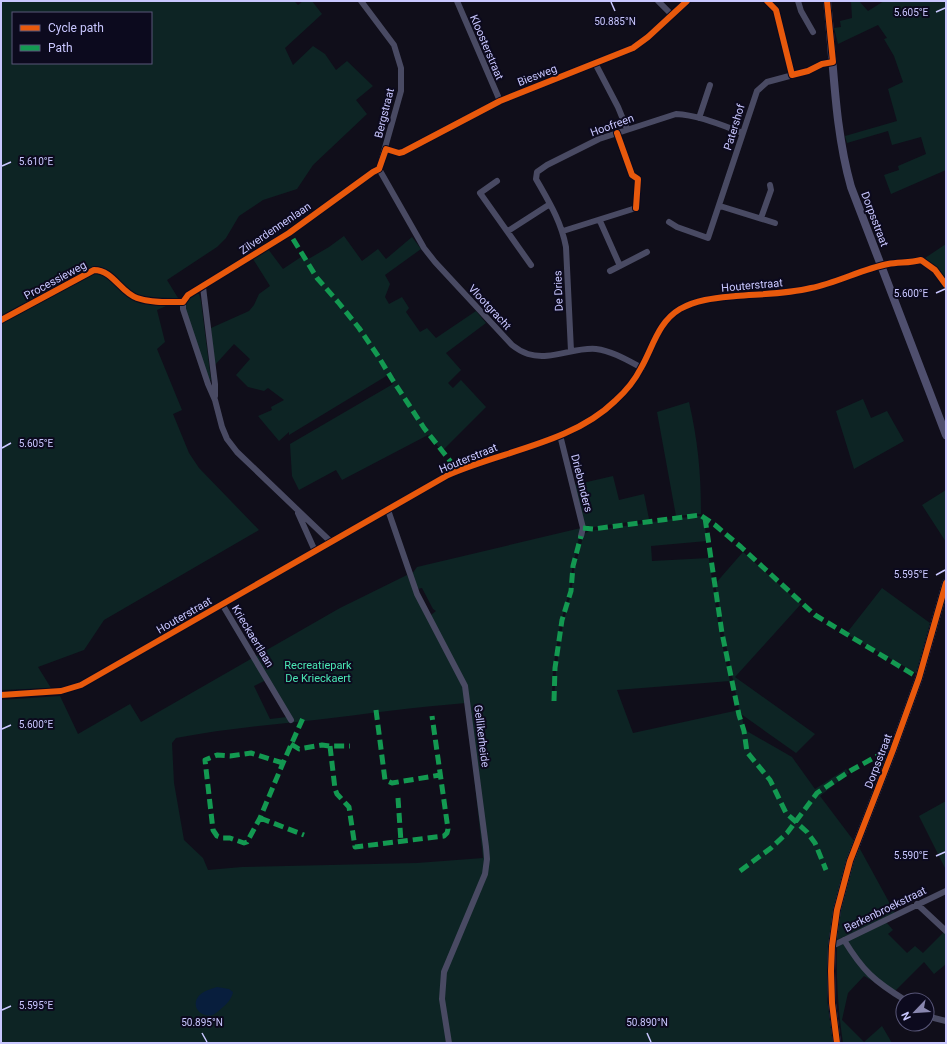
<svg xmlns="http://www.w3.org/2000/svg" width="947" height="1044" font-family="Roboto,sans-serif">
	<rect width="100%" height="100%" fill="#100e1a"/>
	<path fill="#0d2424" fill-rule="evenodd" d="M 1,1 L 294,1 L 298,5 L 303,1 L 312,1 L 322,14 L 285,48 L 293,65 L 313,46 L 325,54 L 336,70 L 347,61 L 373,86 L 356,100 L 367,114 L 313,165 L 297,189 L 263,200 L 239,216 L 226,238 L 217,247 L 167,280 L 178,298 L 175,302 L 157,310 L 165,342 L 157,349 L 182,410 L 173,414 L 189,453 L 199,468 L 259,530 L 104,620 L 84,650 L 38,667 L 51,688 L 1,690 ZM 13,13 L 151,13 L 151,63 L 13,63 Z
		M 851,1 L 859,1 L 868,11 L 884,1 L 946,1 L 946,170 L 891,194 L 884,175 L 899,170 L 898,166 L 926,154 L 921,137 L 892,145 L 888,131 L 847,143 L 845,136 L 897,121 L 888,89 L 903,82 L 894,56 L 884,39 L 887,38 L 878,25 L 838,44 L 834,28 L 841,27 L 840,21 L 852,18 Z
		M 344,236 L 362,261 L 378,249 L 386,259 L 412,237 L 421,249 L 385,275 L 390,284 L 385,297 L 389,304 L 402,297 L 409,308 L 406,312 L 420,332 L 427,328 L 436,338 L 476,311 L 486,323 L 446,353 L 461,370 L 448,383 L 453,388 L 461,380 L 486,407 L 442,451 L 428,435 L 342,480 L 336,470 L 299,490 L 292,476 L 290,444 L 393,384 L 388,375 L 289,435 L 289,432 L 279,441 L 258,416 L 272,410 L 271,407 L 284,400 L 268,388 L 264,391 L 248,387 L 236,375 L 250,359 L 234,344 L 214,366 L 211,328 L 249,311 L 254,305 L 259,294 L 270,286 L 253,259 L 268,249 L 283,269 L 301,257 L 305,261 L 329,247 Z
		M 946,244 L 946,283 L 941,275 L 925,258 Z
		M 196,294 L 199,294 L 201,301 L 211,380 L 209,381 L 186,311 C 185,302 188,299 196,294 Z
		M 863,399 L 871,418 L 887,411 L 904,441 L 854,469 L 836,411 Z
		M 689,402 C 698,441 701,474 701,514 L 676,516 L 657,412 Z
		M 613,476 L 619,500 L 644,494 L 649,519 L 594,527 L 585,525 L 574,485 Z
		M 946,490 L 946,542 L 922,505 Z
		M 695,516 L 700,516 L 704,521 L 707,541 L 651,546 L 652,561 L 709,558 L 719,629 L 730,681 L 617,690 L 633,733 L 739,710 L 724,635 L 715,584 L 743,552 L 801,604 L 735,677 L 815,734 L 796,753 L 741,714 L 745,730 L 792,757 L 815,789 L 846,769 L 849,773 L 820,796 L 860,849 L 895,913 L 829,944 L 827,999 L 833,1043 L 1,1043 L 1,700 L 60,696 L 78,734 L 130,704 L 141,722 L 340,608 L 407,575 L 427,618 L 436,611 L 433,609 L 422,588 L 417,589 L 412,574 L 417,567 L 581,528 L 572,570 L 569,593 L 560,625 L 553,670 L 552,699 L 554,699 L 556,671 L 563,623 L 571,594 L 574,570 L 584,534 L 589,531 ZM 266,680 L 287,717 L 270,719 L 254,686 ZM 466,703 L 483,858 L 417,863 L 242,867 L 208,870 L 203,858 L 184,840 L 174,783 L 172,743 L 176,738 C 222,729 268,725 315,720 C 365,714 415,707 466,703 Z
		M 882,588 L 930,623 L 916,673 L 846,634 Z
		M 946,801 L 946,870 L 919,816 Z
		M 886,922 L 893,930 L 888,934 L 907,953 L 915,946 L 923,953 L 944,932 L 946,933 L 946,964 L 934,974 L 924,962 L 893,993 L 864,976 L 848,993 L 842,1020 L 864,1042 L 882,1026 L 892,1043 L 843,1043 C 838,1010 836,978 837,945 Z"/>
	<path fill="#081e3d" d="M 217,987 L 229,989 L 233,992 C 232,998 227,1004 223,1007 C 220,1010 216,1013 213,1015 C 201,1018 191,1007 198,997 C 202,991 211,989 217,987 Z"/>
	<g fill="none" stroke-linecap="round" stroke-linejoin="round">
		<path stroke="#494a63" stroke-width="6" d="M 361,1 L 394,45 L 401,68 L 401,91 L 379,169
			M 457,1 L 500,101
			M 658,1 L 672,15
			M 767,1 L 776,10 L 792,75
			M 798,1 L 801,11 L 813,32
			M 595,63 L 618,107 L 627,129
			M 699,118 L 710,85
			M 386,149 L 399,153 L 403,152 L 500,101 L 633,48 L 648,37 L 687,1
			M 379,169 L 424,248 L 435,262 L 512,345 C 517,349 522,352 528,354 C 550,361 574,347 596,349 C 612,351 627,360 642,368
			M 497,181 L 480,193 L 531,265
			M 720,206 L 775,223
			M 761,218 L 771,190 L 770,185
			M 600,221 L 620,266
			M 669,222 L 677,227 L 708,238 L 757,91 L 767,82 L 808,71 L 822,64 L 833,62
			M 508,231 L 550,204
			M 563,231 L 636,208
			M 610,271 L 647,252
			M 203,287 L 215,384 L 215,396
			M 571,351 L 566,247 C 561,221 549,202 536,179 L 537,172 L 547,165 L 599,139 L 676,114 C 698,115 721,125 743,133
			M 560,435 L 583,528 L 581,536
			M 388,510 L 417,594 L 465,686 L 486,847 L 487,859 L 485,874 L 444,972 L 442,999 L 449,1043
			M 298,513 L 315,551
			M 331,542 L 237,452 L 227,439 L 222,427 L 215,400 L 208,384 L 183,309 L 183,302 L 188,295 L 289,233 L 373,172 L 379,169
			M 222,604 L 291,720
			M 1,695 L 61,691 L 81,685 L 448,475 C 502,451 572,443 615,401 C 625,392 635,380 641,368 C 653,347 658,322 680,309 C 698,299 716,298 736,296 C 761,294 786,294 811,288 C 837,283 862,269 888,264 C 899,262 910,263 921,260 L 935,270 L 946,285
			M 917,904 L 946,931
			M 844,940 C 863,971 874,981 905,1000
			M 832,946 L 946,891
			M 927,1014 L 934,1018 L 946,1021"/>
		<path stroke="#4f4f6e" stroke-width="8" d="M 827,1 C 834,63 834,127 851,187 L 946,435
			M 837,1043 L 832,1003 L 831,971 L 832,946 L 837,910 L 850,861 L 893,750 L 919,678 L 946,583"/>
		<path stroke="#139951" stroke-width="5" stroke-dasharray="10 5" stroke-linecap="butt" d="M 293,239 L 317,278 L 338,302 L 359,328 L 378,356 L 392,379 L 424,428 L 458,471
			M 705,518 L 722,633 L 739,715 L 744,731 L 747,752 L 770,780 L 786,813 L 807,832 L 815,843 L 826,870
			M 583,528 L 593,529 L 700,515 L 715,525 L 741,547 L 815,615 L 919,678
			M 554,701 L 555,668 L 562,620 L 571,591 L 573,566 L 581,536
			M 376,710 L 385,780 L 392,783 L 440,775
			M 291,744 L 299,749 L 322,745 L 330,746 L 350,746
			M 330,746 L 335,789 L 337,794 L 349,807 L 355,847 L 444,836 L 447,833 L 448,829 L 432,716
			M 283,763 L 251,753 L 230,756 L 217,755 L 205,760 L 213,830 L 217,836 L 222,838 L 230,838 L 244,843 L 247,842 L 260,818 L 283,763 L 303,718
			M 398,798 L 401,842
			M 260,818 L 304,835
			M 740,871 L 771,848 L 787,833 L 817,793 L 850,771 L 888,750 L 893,750"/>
		<defs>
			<path id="cycleway" d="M 767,1 L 776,10 L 792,75 L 808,71 L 822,64 L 833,62 L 827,1
				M 617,133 L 632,175 L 638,179 L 636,208
				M 1,320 L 94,270 C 113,270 120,292 137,298 C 151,303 168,302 183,302 L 188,295 L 289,233 L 373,172 L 379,169 L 386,149 L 399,153 L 403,152 L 500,101 L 633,48 L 648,37 L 687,1
				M 1,695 L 61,691 L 81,685 L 448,475 C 502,451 572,443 615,401 C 625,392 635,380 641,368 C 653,347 658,322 680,309 C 698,299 716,298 736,296 C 761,294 786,294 811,288 C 837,283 862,269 888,264 C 899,262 910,263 921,260 L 935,270 L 946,285
				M 837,1043 L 832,1003 L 831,971 L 832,946 L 837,910 L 850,861 L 893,750 L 919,678 L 946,583"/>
		</defs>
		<use href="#cycleway" stroke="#0c0a1e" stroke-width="8"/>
		<use href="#cycleway" stroke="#e8590c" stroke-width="6"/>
	</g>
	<path fill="none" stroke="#c9c7ff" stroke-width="1.5" d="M 611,2 L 615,11M 936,12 L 945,8M 2,166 L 11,162M 936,293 L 945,289M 2,448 L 11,443M 936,575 L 945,570M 2,729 L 11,725M 936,856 L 945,852M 2,1010 L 11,1006M 202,1033 L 207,1042M 647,1033 L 651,1042"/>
	<g text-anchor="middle" stroke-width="4" stroke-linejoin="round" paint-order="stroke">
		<g font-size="11" fill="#c9c7ff" stroke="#0c0a1e">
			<text transform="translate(487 47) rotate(67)" y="4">Kloosterstraat</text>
			<text transform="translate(537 75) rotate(-21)" y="4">Biesweg</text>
			<text transform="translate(384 113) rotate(-76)" y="4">Bergstraat</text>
			<text transform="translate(612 125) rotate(-20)" y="4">Hoofreen</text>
			<text transform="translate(734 127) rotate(-73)" y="4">Patershof</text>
			<text transform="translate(875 219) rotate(69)" y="4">Dorpsstraat</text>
			<text transform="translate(275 228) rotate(-34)" y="4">Zilverdennenlaan</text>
			<text transform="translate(55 280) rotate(-28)" y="4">Processieweg</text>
			<text transform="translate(752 285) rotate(-5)" y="4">Houterstraat</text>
			<text transform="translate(558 291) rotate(-92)" y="4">De Dries</text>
			<text transform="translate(490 307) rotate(47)" y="4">Vlootgracht</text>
			<text transform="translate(468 458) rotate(-22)" y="4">Houterstraat</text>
			<text transform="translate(582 483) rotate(76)" y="4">Driebunders</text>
			<text transform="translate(184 615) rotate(-30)" y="4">Houterstraat</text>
			<text transform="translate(253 636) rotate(59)" y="4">Krieckaertlaan</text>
			<text transform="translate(482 736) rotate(83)" y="4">Gellikerheide</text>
			<text transform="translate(878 761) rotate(-69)" y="4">Dorpsstraat</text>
			<text transform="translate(885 909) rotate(-26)" y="4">Berkenbroekstraat</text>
		</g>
		<g font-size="11" fill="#4ae7b4" stroke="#0c0a1e">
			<text x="318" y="669">Recreatiepark<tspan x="318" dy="13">De Krieckaert</tspan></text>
		</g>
	</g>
	<g font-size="10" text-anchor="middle" fill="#c9c7ff" stroke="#0c0a1e" stroke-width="4" stroke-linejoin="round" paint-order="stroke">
		<text x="911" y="16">5.605°E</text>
		<text x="615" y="25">50.885°N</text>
		<text x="36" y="165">5.610°E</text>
		<text x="911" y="297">5.600°E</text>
		<text x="36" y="447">5.605°E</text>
		<text x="911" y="578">5.595°E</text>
		<text x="36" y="728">5.600°E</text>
		<text x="911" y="859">5.590°E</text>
		<text x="36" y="1009">5.595°E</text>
		<text x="202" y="1026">50.895°N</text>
		<text x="647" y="1026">50.890°N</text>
	</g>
	<rect width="947" height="1044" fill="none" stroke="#c9c7ff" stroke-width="4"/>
	<rect x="12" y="12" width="140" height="52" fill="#0c0a1e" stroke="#585678"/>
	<rect x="20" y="25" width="20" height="6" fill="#e8590c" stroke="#585678"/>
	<text x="48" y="32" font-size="12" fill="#c9c7ff">Cycle path</text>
	<rect x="20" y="45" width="20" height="6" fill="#139951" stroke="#585678"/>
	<text x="48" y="52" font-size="12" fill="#c9c7ff">Path</text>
	<g transform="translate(915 1012) rotate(245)"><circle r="19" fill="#0c0a1e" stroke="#585678"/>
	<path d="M0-3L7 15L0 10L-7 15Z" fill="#8886af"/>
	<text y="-6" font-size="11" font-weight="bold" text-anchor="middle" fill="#c9c7ff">N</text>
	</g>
</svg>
